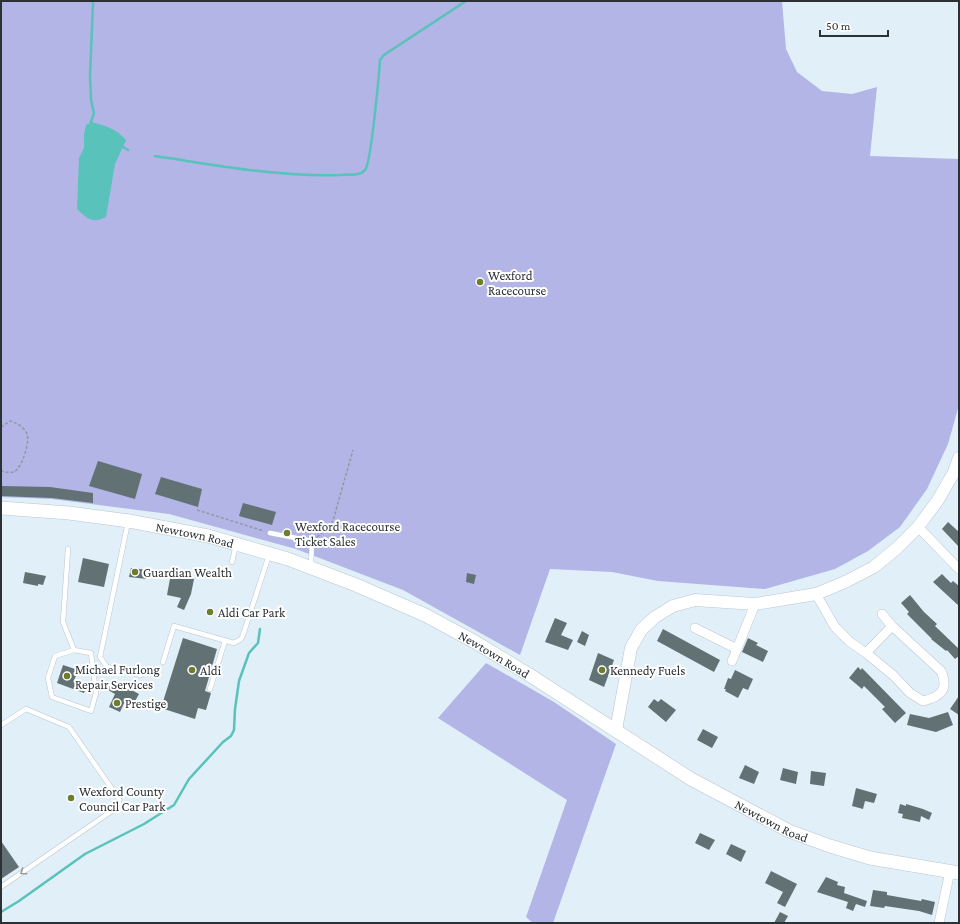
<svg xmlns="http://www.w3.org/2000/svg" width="960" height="924" font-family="'Crimson Pro',serif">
	<rect width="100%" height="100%" fill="#e1eff8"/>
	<path fill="#b2b5e6" d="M 1,1 L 782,1 L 786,49 L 797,72 L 822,91 L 852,94 L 877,87 L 870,156 L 959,159 L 959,405 L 948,444 L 927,489 L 900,527 L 868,551 L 835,569 L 765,589 L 658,581 L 612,572 L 550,569 L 520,655 L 403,590 L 296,549 L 169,514 L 52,499 L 1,497 Z
		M 486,663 L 554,702 L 616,744 L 553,923 L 533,923 L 526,917 L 567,800 L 438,718 Z"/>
	<path fill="#59c2ba" d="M 91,122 C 104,125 117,129 126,140 L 115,164 L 106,217 C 92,224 88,219 77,209 L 79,158 L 84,148 L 84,134 L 86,125 Z"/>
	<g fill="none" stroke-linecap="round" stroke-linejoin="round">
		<path stroke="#59c2ba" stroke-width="2.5" d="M 91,122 L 94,113 L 91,100 L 90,76 L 93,3
			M 123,147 L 128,150
			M 155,156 C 216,165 277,177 339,175 C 347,174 359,177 365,170 C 371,164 379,75 380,60 L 384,55 L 466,1
			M 1,912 L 19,901 L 85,854 L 144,824 L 174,805 L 189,779 L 223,742 L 231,736 L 234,730 L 235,709 L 239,681 L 249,653 L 258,643 L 260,629"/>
	</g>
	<path fill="#627174" d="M 98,461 L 142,474 L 135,499 L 89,486 Z
		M 161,477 L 202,489 L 198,507 L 155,494 Z
		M 1,486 L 50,487 L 93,493 L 93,503 L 52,498 L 1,496 Z
		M 243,503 L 276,512 L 272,525 L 239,516 Z
		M 948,522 L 959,532 L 959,547 L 942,529 Z
		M 83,558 L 109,564 L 104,587 L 78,582 Z
		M 131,568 L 148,570 L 147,579 L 129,577 Z
		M 25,572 L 46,576 L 43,585 L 38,584 L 38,586 L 23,583 Z
		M 171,573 L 194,579 L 191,594 L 184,610 L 177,607 L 181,598 L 167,595 Z
		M 467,573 L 476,575 L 474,584 L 466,582 Z
		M 942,574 L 951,583 L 953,581 L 959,586 L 959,606 L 933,582 Z
		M 910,595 L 924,612 L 937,624 L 935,626 L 959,649 L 959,656 L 955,659 L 947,650 L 946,651 L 931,639 L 932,639 L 907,614 L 909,612 L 901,603 Z
		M 555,618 L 567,623 L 561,635 L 573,640 L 568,650 L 545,642 Z
		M 663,629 L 720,660 L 714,672 L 657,641 Z
		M 582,631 L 589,635 L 585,646 L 577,642 Z
		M 183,638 L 217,649 L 205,691 L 211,693 L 206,710 L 198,708 L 195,719 L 161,708 Z
		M 748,638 L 758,643 L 756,645 L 768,651 L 763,662 L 742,652 Z
		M 598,653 L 614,660 L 604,687 L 589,680 Z
		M 63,665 L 78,670 L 74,681 L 87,686 L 84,693 L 57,683 Z
		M 858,667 L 861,670 L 862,668 L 906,713 L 895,723 L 882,709 L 885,707 L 864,686 L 862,689 L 849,678 Z
		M 735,670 L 753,679 L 748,690 L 743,688 L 738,698 L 725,691 L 726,689 L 724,689 L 728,678 L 731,679 Z
		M 113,680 L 139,694 L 134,703 L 126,699 L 120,712 L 109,707 L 115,694 L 108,690 Z
		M 959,696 L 959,715 L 950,709 Z
		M 654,699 L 658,702 L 661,699 L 676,710 L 666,722 L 648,707 Z
		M 948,712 L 953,725 L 936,732 L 907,725 L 910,714 L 929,718 Z
		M 703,729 L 718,737 L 712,748 L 697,740 Z
		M 745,765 L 759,772 L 754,784 L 739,778 Z
		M 783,768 L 798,772 L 796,784 L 780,780 Z
		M 811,771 L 826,773 L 824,786 L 810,784 Z
		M 856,788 L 877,794 L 874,803 L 865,801 L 863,809 L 852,806 Z
		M 900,804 L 906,806 L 906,804 L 923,809 L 932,813 L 929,820 L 921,816 L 920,822 L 902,818 L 903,814 L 898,813 Z
		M 700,833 L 715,840 L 709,850 L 695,843 Z
		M 1,841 L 19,867 L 1,879 Z
		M 731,844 L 746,851 L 741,862 L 726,854 Z
		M 771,871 L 797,884 L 785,907 L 777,903 L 783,892 L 765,883 Z
		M 826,877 L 838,882 L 837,885 L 845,887 L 844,893 L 867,901 L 865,907 L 856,904 L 853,911 L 846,908 L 848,902 L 817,892 Z
		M 873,890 L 887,892 L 887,895 L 921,901 L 922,899 L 935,902 L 932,915 L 919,911 L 885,906 L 884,908 L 870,906 Z
		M 780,912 L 788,916 L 784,923 L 774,923 Z"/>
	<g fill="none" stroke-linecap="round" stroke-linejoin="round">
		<defs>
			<path id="service" d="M 128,522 L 100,657 L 107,667 L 141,675
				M 270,533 L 312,541 L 311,566
				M 68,549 L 63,622 L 74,650
				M 232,562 L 236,545
				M 74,650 L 91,653 L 96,693 L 91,711 L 52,697 L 48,678 L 55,656 Z
				M 163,662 L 174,626 L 234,643 L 241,639 L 243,635 L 269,555
				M 210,689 L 225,641
				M 1,725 L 26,709 L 69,727 L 119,799 L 119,806 L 1,887"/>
			<path id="minor" d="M 918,527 L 959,569
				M 816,594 L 835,627 L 850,642 L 866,653 L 893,675 L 910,693 L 923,701 C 941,697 949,689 941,671 L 892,626 L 866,653
				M 882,614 L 892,626
				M 695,628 L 737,649 L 755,604
				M 732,661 L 737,649
				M 939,923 L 950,871"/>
			<path id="tertiary" d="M 616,730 L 631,648 L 641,630 L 655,617 L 673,606 L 695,600 L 755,604 L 816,594 L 845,582 L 874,567 L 897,548 L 918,527 L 938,500 L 954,472 L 959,458"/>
			<g id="secondary">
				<path id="s1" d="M 1,508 L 69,513 L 129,521 L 208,536 L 288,559 L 356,585 L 425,615 L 475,642 L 528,674 L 691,779 L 789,831 L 830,846 L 870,858 L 959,873"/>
			</g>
		</defs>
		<use href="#service" stroke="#b9c6cf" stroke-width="5.5"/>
		<use href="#minor" stroke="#b9c6cf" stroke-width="10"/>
		<use href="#tertiary" stroke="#b9c6cf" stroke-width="13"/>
		<use href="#secondary" stroke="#b9c6cf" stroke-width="14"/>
		<path stroke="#8f9aa0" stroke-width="1.5" stroke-dasharray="3 2" stroke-linecap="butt" d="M 1,427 L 10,421 C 17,423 25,428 27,434 C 30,442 22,468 14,472 C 10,473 5,472 1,471
			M 197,510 L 264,531
			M 317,537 L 332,524 L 353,450"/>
		<use href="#service" stroke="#fff" stroke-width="4.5"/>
		<use href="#minor" stroke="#fff" stroke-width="9"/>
		<use href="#tertiary" stroke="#fff" stroke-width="12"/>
		<use href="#secondary" stroke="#fff" stroke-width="13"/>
	</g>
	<defs><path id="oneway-chevron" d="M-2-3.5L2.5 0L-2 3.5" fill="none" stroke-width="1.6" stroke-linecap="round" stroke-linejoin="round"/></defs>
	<use stroke="#95989a" href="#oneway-chevron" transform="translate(23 872) rotate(145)"/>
	<g fill="#6d7d2b" stroke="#fff" stroke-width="1.5">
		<circle cx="480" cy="282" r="4"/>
		<circle cx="287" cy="533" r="4"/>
		<circle cx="135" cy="572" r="4"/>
		<circle cx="210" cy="612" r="4"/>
		<circle cx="192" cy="670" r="4"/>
		<circle cx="602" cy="670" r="4"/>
		<circle cx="67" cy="676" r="4"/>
		<circle cx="117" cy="703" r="4"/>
		<circle cx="71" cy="798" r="4"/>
	</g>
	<g text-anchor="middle" stroke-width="4" stroke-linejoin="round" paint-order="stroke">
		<g font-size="13" fill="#2b3134" stroke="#fff" text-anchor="start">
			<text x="488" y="280">Wexford<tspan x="488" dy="15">Racecourse</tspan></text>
			<text x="295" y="531">Wexford Racecourse<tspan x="295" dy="15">Ticket Sales</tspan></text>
			<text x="143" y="577">Guardian Wealth</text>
			<text x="218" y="617">Aldi Car Park</text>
			<text x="75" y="674">Michael Furlong<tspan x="75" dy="15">Repair Services</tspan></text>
			<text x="200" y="675">Aldi</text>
			<text x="610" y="675">Kennedy Fuels</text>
			<text x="125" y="708">Prestige</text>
			<text x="79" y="796">Wexford County<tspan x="79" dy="15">Council Car Park</tspan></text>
		</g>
		<g font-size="13" fill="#2b3134" stroke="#fff">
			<text dy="5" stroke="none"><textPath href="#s1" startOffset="196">Newtown Road</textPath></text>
			<text dy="5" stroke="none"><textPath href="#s1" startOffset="520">Newtown Road</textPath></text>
			<text dy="5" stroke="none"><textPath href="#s1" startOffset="844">Newtown Road</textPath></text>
		</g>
	</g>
	<rect width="960" height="924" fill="none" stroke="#2b3134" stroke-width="4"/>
	<path d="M820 30v6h68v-6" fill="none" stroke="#2b3134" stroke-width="2"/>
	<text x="826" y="30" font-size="12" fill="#2b3134" stroke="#ffffff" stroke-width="3" paint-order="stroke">50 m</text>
</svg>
